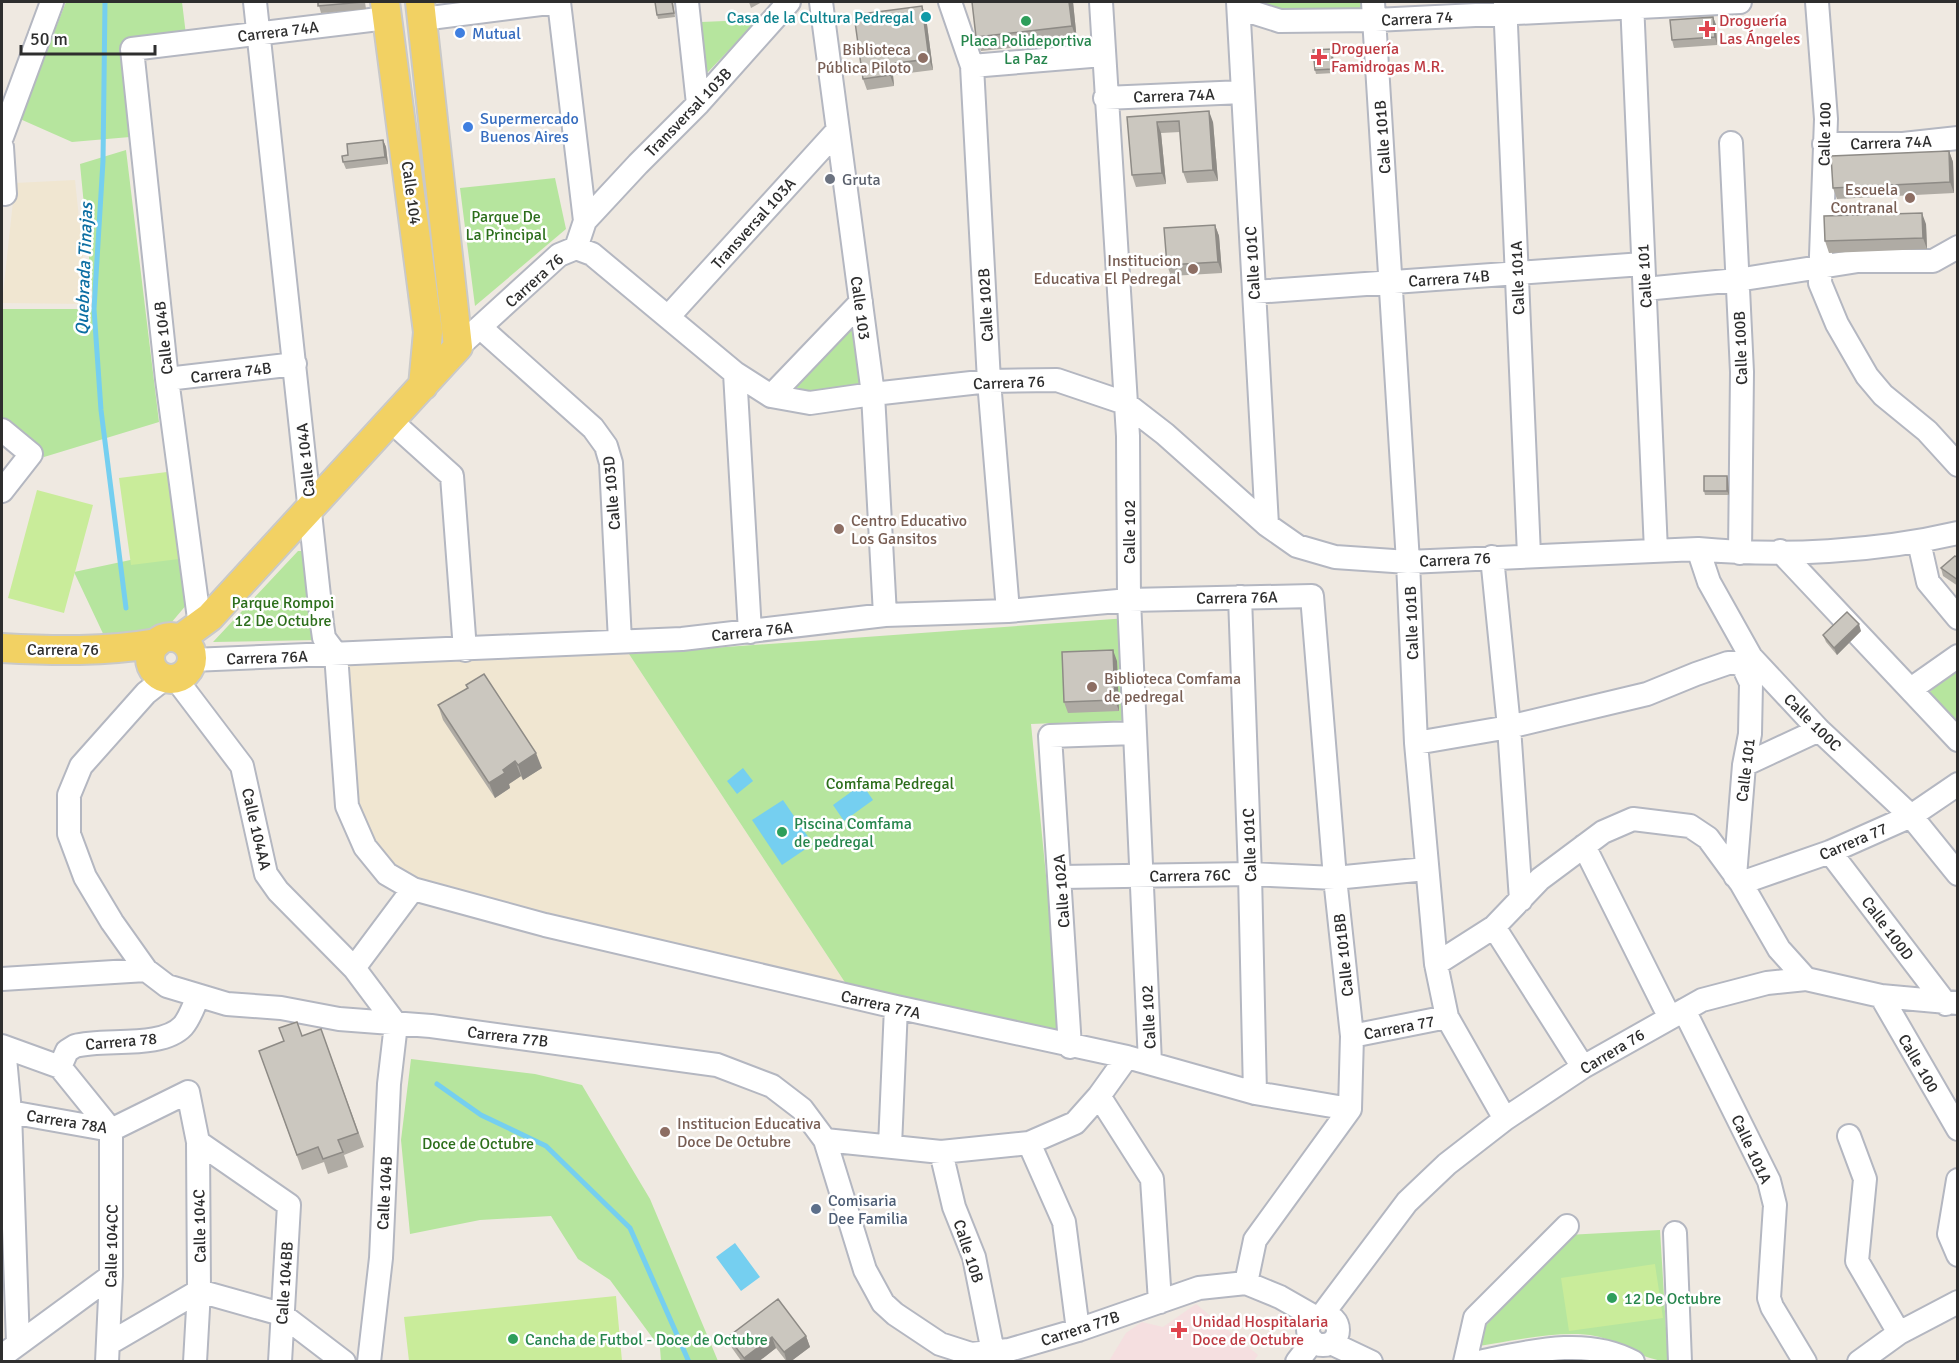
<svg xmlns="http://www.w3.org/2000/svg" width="1959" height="1363" font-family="Signika,sans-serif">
	<rect width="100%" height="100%" fill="#efe9e1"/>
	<path fill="#f0e6d1" d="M 75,180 L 88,304 L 2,303 L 15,183 Z
		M 629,654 L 848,987 L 431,890 L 389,866 L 375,847 L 356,806 L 347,666 Z"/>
	<path fill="#f5dfe0" d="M 1196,1304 L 1258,1355 L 1254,1361 L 1109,1361 L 1126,1333 L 1142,1322 L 1163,1327 Z"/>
	<path fill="#b6e59e" d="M 66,2 L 182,2 L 186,35 L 121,47 L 130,137 L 72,142 L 20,119 Z
		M 1253,2 L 1366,2 L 1366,8 L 1280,12 Z
		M 749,20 L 753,25 L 707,73 L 701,22 Z
		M 126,150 L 159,422 L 44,457 L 2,423 L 2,309 L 94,309 L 80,164 Z
		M 555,178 L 566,229 L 475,306 L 460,188 Z
		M 855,316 L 862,396 L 779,392 Z
		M 182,549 L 193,597 L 160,636 L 107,642 L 74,572 Z
		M 298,551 L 304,551 L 317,640 L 213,642 Z
		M 1128,618 L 1137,720 L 1031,724 L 1062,1037 L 848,987 L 629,654 Z
		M 1957,670 L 1957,727 L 1923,697 Z
		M 411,1059 L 535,1074 L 582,1085 L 650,1199 L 718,1361 L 661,1361 L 660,1348 L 610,1280 L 578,1259 L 551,1216 L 480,1220 L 410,1234 L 401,1140 Z
		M 1660,1230 L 1668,1361 C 1642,1361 1621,1341 1595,1336 C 1560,1329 1502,1343 1466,1348 L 1567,1235 Z"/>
	<path fill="#c9ec9a" d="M 167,472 L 179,559 L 131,565 L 119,478 Z
		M 37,490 L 93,505 L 64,613 L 8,598 Z
		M 1655,1264 L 1663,1318 L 1569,1331 L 1561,1278 Z
		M 616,1296 L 622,1361 L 409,1361 L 404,1317 Z"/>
	<path fill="#75cff0" d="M 743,768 L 753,781 L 737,794 L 727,781 Z
		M 862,784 L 873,800 L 844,821 L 833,805 Z
		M 783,800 L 813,844 L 782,865 L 752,820 Z
		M 735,1243 L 760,1277 L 741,1291 L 716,1257 Z"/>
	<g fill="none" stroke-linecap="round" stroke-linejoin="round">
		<path stroke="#75cff0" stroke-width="5" d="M 105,2 L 103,161 L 94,309 L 101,410 L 126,608
			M 437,1084 L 481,1115 L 546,1146 L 630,1228 L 689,1362"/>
		<defs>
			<path id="minor" d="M 255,2 L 322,624 L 324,638 L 336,654 L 347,806 L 365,847 L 387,874 L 413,889 L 545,925 L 896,1007 L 1127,1057 L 1255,1093 L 1350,1109
				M 559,2 L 585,221
				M 687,2 L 698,104
				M 821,2 L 873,394 L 885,615
				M 950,2 L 972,66 L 989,381 L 1008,611
				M 1101,2 L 1128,436 L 1129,600 L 1150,1063
				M 1238,2 L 1267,525
				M 1373,2 L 1408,562 L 1416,743 L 1436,964 L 1447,1017 L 1505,1119
				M 1505,2 L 1529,555
				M 1632,2 L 1656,551
				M 1817,2 L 1826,119 L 1820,283 L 1837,324 L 1867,376 L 1883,395 L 1927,431 L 1958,465
				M 1239,8 L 1280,21 L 1375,20 L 1740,2
				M 422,19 L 557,2
				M 972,66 L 1103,55
				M 1105,98 L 1243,92
				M 2,137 L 52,2
				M 1731,143 L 1742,372 L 1740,553
				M 1824,144 L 1903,144 L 1958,138
				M 2,147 L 5,194
				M 576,248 L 585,221 L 638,164 L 698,104 L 789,2
				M 1645,289 L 1737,280 L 1858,261 L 1933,261 L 1958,247
				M 1254,292 L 1643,264
				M 668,317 L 838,130
				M 481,328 L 593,428 L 606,446 L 611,463 L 620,641
				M 458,347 L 559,255 L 576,248 L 592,254 L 735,373 L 771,396 L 810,403 L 873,394 L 989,381 L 1057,380 L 1125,403 L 1165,434 L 1267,525 L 1297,546 L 1335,557 L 1408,562 L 1698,549 C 1780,557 1877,552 1958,533
				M 735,373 L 750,632
				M 167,379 L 295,364
				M 771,396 L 861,302
				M 391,421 L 452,476 L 465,650
				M 2,430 L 31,454 L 2,491
				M 1919,542 L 1928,582 L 1958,618
				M 1698,549 L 1709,582 L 1751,657 L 1819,730 L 1911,816 L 1958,874
				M 1780,551 L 1958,740
				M 1492,557 L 1509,727 L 1521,900
				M 1240,597 L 1250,874 L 1255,1093
				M 200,626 L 167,379 L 132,49 L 387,18
				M 192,660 L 682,639 L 885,615 L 1008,611 L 1129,600 L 1312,596 L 1335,878 L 1352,1036 L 1350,1109 L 1255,1240 L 1246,1283
				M 165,678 L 146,693 L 81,766 L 69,795 L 69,834 L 85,877 L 112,922 L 146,970 L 167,986 L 227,1004 L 281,1008 L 339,1019 L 431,1026 L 717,1065 L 772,1086 L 802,1109 L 825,1140 L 865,1270 L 883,1303 L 895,1314 L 940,1344 L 971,1354 L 1009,1350 L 1078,1330 L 1199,1288 L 1246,1283 L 1280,1297 L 1315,1317
				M 176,679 L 242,766 L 266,874 L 278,891 L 354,968 L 396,1024 L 389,1084 L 381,1258 L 369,1362
				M 1911,689 L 1958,656
				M 1416,743 L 1509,727 L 1647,694 L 1696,674 L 1728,663 L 1736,663 L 1743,666 L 1751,683 L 1750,734 L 1744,765 L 1735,876
				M 1744,765 L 1819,730
				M 1584,846 L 1669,1016
				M 1830,852 L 1946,1004
				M 1061,877 L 1250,874 L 1335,878 L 1426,869
				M 1741,883 L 1830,852 L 1911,816 L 1958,784
				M 1494,927 L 1583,1067
				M 1436,964 L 1494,927 L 1540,879 L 1603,832 L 1633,819 L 1690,826 L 1708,838 L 1741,883 L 1779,949 L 1806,979
				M 354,968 L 413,889
				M 2,979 L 146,970
				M 1881,996 L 1958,1129
				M 1684,1010 L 1769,1181 L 1775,1205 L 1769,1298 L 1772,1307 L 1805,1362
				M 1352,1036 L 1447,1017
				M 2,1046 L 60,1067
				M 4,1047 L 10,1112 L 18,1344
				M 1070,1047 L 1050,736 L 1135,733
				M 60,1067 L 111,1130 L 111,1276 L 107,1362
				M 60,1067 L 67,1051 L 75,1046 C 104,1038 162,1049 183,1026 C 190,1018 193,1007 198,997
				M 1099,1096 L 1152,1179 L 1160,1302
				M 10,1112 L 111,1130 L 188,1092 L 198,1142 L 199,1291 L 195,1362
				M 1849,1136 L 1865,1179 L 1857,1261 L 1899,1333
				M 825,1140 L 941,1152 L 1029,1143 L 1075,1123 L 1099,1096 L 1127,1057
				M 198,1142 L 289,1205 L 280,1362
				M 1029,1143 L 1064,1222 L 1078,1330
				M 890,1146 L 896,1007
				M 941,1152 L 954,1207 L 974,1257 L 993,1352
				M 1958,1180 L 1949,1234 L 1958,1255
				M 1675,1233 L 1680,1362
				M 1322,1315 L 1407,1202 L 1447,1164 L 1505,1119 L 1583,1067 L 1702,1000 L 1767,983 L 1806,979 L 1881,996 L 1958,1003
				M1308 1330a15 15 0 1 1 30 0a15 15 0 1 1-30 0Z
				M 1331,1343 L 1371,1362
				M 108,1344 L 199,1291 L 281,1314 L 344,1362
				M 2,1356 L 111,1276
				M 1297,1362 L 1313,1341
				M 1465,1362 L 1475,1318 L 1567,1226
				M 1479,1362 C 1528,1352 1586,1336 1633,1362
				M 1859,1362 L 1899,1333 L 1958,1302"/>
			<path id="major" d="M 385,2 L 428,332 L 423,386
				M150 658a21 21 0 1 1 42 0a21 21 0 1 1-42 0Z
				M 180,639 L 210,617 L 458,347 L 420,2
				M 2,648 C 54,651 105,652 157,643"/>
		</defs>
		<use href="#minor" stroke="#b4b7c1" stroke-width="26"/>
		<use href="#major" stroke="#c9c9c9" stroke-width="32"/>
		<use href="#minor" stroke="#fff" stroke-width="22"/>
		<use href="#major" stroke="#f2d163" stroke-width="28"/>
	</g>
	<path fill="#afaba4" d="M 318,2 L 365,2 L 366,9 L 321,13 Z
		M 673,2 L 675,17 L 658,19 L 657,15 Z
		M 749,2 L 762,2 L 751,8 Z
		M 1073,2 L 1077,41 L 981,51 L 976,37 Z
		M 922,6 L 926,17 L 933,70 L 893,75 L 894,86 L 867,90 L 863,79 Z
		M 1713,17 L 1716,25 L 1717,45 L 1674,48 L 1672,40 Z
		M 1333,53 L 1334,73 L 1316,74 L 1315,70 Z
		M 1127,117 L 1213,122 L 1218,181 L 1187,183 L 1183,172 L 1180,132 L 1161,133 L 1166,184 L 1136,187 L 1132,175 Z
		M 383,140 L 386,147 L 388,164 L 346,169 L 343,162 L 348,155 Z
		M 1949,151 L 1953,162 L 1954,193 L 1837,199 L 1833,188 Z
		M 1926,224 L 1927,249 L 1829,253 L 1825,241 Z
		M 1215,225 L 1219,236 L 1222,273 L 1171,276 L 1167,265 Z
		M 1727,476 L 1728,479 L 1729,495 L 1705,495 L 1704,491 Z
		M 1958,558 L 1958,586 L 1943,576 L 1941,568 Z
		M 1861,631 L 1837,655 L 1826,642 L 1823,635 Z
		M 1117,661 L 1119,711 L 1068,713 L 1064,702 Z
		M 466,685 L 542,768 L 523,780 L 521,776 L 509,784 L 510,788 L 495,798 L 443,720 L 438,705 L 468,689 Z
		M 321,1029 L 364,1147 L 344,1155 L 348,1167 L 328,1174 L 324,1162 L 302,1170 L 259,1051 Z
		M 806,1336 L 810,1347 L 790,1362 L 787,1362 L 776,1348 L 758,1362 L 742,1362 L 732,1348 L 728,1337 Z"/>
	<path fill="#8e8b86" d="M 1069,2 L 1073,2 L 1077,41 L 1072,26 Z
		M 922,6 L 926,17 L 933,70 L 929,59 Z
		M 1713,17 L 1716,25 L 1717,45 L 1715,37 Z
		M 1332,49 L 1333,53 L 1334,73 L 1332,69 Z
		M 889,64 L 893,75 L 894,86 L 890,75 Z
		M 1209,111 L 1213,122 L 1218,181 L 1213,170 Z
		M 1157,122 L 1161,133 L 1166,184 L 1162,173 Z
		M 383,140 L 386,147 L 388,164 L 385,157 Z
		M 1949,151 L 1953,162 L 1954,193 L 1950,182 Z
		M 1922,213 L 1926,224 L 1927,249 L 1923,238 Z
		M 1215,225 L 1219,236 L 1222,273 L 1218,262 Z
		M 1727,476 L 1728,479 L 1729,495 L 1727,491 Z
		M 1859,624 L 1861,631 L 1837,655 L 1834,648 Z
		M 1113,650 L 1117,661 L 1119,711 L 1115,700 Z
		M 536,753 L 542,768 L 523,780 L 518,765 Z
		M 515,761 L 521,776 L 509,784 L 510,788 L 495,798 L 489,783 L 503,770 Z
		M 806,1336 L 810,1347 L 790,1362 L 787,1362 L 784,1352 Z
		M 772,1337 L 776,1348 L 758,1362 L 745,1362 L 744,1358 Z"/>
	<path fill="#cbc7bf" stroke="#8e8b86" stroke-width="1.5" d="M 318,2 L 363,2 L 318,6 Z
		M 655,2 L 672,2 L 674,13 L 657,15 Z
		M 972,2 L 1069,2 L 1072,26 L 976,37 Z
		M 922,6 L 929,59 L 889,64 L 890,75 L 863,79 L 854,15 Z
		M 1713,17 L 1715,37 L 1672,40 L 1670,20 Z
		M 1332,49 L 1332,69 L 1315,70 L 1313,50 Z
		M 1209,111 L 1213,170 L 1183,172 L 1179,121 L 1157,122 L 1162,173 L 1132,175 L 1127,117 Z
		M 383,140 L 385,157 L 343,162 L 342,156 L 348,155 L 347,144 Z
		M 1949,151 L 1950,182 L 1833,188 L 1831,156 Z
		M 1922,213 L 1923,238 L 1825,241 L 1824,216 Z
		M 1215,225 L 1218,262 L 1167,265 L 1164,228 Z
		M 1704,476 L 1727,476 L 1727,491 L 1704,491 Z
		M 1955,556 L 1958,558 L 1958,580 L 1941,568 Z
		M 1847,612 L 1859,624 L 1834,648 L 1823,635 Z
		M 1113,650 L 1115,700 L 1064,702 L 1062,652 Z
		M 484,674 L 536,753 L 518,765 L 515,761 L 503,770 L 505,773 L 489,783 L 438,705 L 468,688 L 466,685 Z
		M 297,1022 L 302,1036 L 321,1029 L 358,1133 L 338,1140 L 343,1152 L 323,1159 L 318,1147 L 297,1155 L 259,1051 L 284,1041 L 279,1028 Z
		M 778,1299 L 806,1336 L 784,1352 L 772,1337 L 744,1358 L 728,1337 Z"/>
	<circle fill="#0f9aa8" stroke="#fff" stroke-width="2" cx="926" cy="17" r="6"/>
	<g fill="#2e9e5b" stroke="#fff" stroke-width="2">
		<circle cx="1026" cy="21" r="6"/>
		<circle cx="782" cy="832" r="6"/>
		<circle cx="1612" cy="1298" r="6"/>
		<circle cx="513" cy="1339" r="6"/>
	</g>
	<g fill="#e0444e" stroke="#fff" stroke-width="2">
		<path d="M1704 20h6v6h6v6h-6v6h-6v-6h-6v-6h6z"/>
		<path d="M1316 48h6v6h6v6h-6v6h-6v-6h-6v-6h6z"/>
		<path d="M1176 1321h6v6h6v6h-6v6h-6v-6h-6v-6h6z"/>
	</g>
	<g fill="#3f7fe0" stroke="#fff" stroke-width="2">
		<circle cx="460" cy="33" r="6"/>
		<circle cx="468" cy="127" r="6"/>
	</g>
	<g fill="#8d6e63" stroke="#fff" stroke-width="2">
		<circle cx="923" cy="58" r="6"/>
		<circle cx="1910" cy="198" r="6"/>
		<circle cx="1193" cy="269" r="6"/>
		<circle cx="839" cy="529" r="6"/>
		<circle cx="1092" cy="687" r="6"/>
		<circle cx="665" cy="1132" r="6"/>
	</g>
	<circle fill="#6b7280" stroke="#fff" stroke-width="2" cx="830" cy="179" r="6"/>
	<circle fill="#5c6f8a" stroke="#fff" stroke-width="2" cx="816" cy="1209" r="6"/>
	<g text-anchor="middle" stroke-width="5" stroke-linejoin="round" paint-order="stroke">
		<g font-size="16" fill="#0d838f" stroke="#fff" text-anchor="end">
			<text x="914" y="23">Casa de la Cultura Pedregal</text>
		</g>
		<g font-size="16" fill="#2e2e2e" stroke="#fff">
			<text transform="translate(1417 18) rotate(-3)" y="6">Carrera 74</text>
			<text transform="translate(278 31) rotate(-7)" y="6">Carrera 74A</text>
			<text transform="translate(1174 95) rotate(-2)" y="6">Carrera 74A</text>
			<text transform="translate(688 112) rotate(-46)" y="6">Transversal 103B</text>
			<text transform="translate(1824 134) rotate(-89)" y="6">Calle 100</text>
			<text transform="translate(1382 137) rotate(-94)" y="6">Calle 101B</text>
			<text transform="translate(1891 142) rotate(-2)" y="6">Carrera 74A</text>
			<text transform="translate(412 193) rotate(82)" y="6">Calle 104</text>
			<text transform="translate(753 223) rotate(-48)" y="6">Transversal 103A</text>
			<text transform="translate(1252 263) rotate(-93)" y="6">Calle 101C</text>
			<text transform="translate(1644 276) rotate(-93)" y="6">Calle 101</text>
			<text transform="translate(1449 278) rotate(-4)" y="6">Carrera 74B</text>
			<text transform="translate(1517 278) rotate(-92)" y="6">Calle 101A</text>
			<text transform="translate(534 280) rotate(-42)" y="6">Carrera 76</text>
			<text transform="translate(985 305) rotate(-93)" y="6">Calle 102B</text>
			<text transform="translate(861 308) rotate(82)" y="6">Calle 103</text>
			<text transform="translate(163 338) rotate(-96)" y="6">Calle 104B</text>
			<text transform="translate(1740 348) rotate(-92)" y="6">Calle 100B</text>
			<text transform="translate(231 372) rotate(-7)" y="6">Carrera 74B</text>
			<text transform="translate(1009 382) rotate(-2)" y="6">Carrera 76</text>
			<text transform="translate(305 460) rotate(-96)" y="6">Calle 104A</text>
			<text transform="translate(611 493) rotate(-95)" y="6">Calle 103D</text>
			<text transform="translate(1129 532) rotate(-90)" y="6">Calle 102</text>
			<text transform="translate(1455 559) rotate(-3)" y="6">Carrera 76</text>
			<text transform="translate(1237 597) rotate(-1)" y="6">Carrera 76A</text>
			<text transform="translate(1411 623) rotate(-92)" y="6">Calle 101B</text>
			<text transform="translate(752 631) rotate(-6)" y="6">Carrera 76A</text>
			<text x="63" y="655">Carrera 76</text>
			<text transform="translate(267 657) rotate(-2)" y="6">Carrera 76A</text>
			<text transform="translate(1813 722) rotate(45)" y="6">Calle 100C</text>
			<text transform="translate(1745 770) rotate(-83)" y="6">Calle 101</text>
			<text transform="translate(257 829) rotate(77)" y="6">Calle 104AA</text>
			<text transform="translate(1853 841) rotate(-23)" y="6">Carrera 77</text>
			<text transform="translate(1249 845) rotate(-92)" y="6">Calle 101C</text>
			<text transform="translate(1190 875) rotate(-1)" y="6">Carrera 76C</text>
			<text transform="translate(1061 891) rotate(-94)" y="6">Calle 102A</text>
			<text transform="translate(1888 928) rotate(53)" y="6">Calle 100D</text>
			<text transform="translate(1343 955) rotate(-96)" y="6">Calle 101BB</text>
			<text transform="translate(881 1004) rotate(13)" y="6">Carrera 77A</text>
			<text transform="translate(1148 1017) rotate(-93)" y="6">Calle 102</text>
			<text transform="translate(1399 1027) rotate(-11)" y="6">Carrera 77</text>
			<text transform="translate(508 1036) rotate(7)" y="6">Carrera 77B</text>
			<text transform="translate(121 1041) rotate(-5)" y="6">Carrera 78</text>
			<text transform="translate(1612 1051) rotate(-31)" y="6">Carrera 76</text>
			<text transform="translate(1919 1063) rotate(60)" y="6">Calle 100</text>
			<text transform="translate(67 1121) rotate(9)" y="6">Carrera 78A</text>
			<text transform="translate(1752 1149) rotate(65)" y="6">Calle 101A</text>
			<text transform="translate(384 1193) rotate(-87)" y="6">Calle 104B</text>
			<text transform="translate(199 1226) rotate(-91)" y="6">Calle 104C</text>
			<text transform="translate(111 1246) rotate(-89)" y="6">Calle 104CC</text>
			<text transform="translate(969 1251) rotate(72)" y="6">Calle 10B</text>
			<text transform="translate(284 1283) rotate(-86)" y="6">Calle 104BB</text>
			<text transform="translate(1080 1328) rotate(-18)" y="6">Carrera 77B</text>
		</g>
		<g font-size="16" fill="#be3a42" stroke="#fff" text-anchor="start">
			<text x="1719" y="26">Droguería<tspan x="1719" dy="18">Las Ángeles</tspan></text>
			<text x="1331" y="54">Droguería<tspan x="1331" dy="18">Famidrogas M.R.</tspan></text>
			<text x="1192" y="1327">Unidad Hospitalaria<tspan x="1192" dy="18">Doce de Octubre</tspan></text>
		</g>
		<g font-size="16" fill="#366cbe" stroke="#fff" text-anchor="start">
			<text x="472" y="39">Mutual</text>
			<text x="480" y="124">Supermercado<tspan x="480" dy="18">Buenos Aires</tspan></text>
		</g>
		<g font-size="16" fill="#27864d" stroke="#fff" text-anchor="start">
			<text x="1026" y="46" text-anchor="middle">Placa Polideportiva<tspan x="1026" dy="18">La Paz</tspan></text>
			<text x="794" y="829">Piscina Comfama<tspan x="794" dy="18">de pedregal</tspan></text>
			<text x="1624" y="1304">12 De Octubre</text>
			<text x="525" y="1345">Cancha de Futbol - Doce de Octubre</text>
		</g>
		<g font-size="16" fill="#785e54" stroke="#fff" text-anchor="end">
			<text x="911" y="55">Biblioteca<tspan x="911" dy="18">Pública Piloto</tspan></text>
			<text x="1898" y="195">Escuela<tspan x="1898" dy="18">Contranal</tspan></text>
			<text x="1181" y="266">Institucion<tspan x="1181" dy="18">Educativa El Pedregal</tspan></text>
			<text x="851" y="526" text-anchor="start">Centro Educativo<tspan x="851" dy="18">Los Gansitos</tspan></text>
			<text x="1104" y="684" text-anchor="start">Biblioteca Comfama<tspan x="1104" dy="18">de pedregal</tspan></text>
			<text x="677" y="1129" text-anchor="start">Institucion Educativa<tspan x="677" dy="18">Doce De Octubre</tspan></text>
		</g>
		<g font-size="16" fill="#5b616d" stroke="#fff" text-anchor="start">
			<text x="842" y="185">Gruta</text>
		</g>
		<g font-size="16" fill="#2c6e1b" stroke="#fff">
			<text x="506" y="222">Parque De<tspan x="506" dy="18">La Principal</tspan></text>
			<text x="283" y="608">Parque Rompoi<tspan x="283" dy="18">12 De Octubre</tspan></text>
			<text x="890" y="789">Comfama Pedregal</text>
			<text x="478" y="1149">Doce de Octubre</text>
		</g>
		<g font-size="16" fill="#4e5e75" stroke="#fff" text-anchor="start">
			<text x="828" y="1206">Comisaria<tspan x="828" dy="18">Dee Familia</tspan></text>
		</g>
		<g font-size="18" font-style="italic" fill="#0d6fa3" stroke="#fff">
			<text transform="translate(84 269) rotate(-88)" y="6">Quebrada Tinajas</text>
		</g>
	</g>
	<rect width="1959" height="1363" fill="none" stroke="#2e2e2e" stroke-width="6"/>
	<path d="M21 45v9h134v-9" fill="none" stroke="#2e2e2e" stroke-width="3"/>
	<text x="30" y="45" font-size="18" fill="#2e2e2e" stroke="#ffffff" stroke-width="4.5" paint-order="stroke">50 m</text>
</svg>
